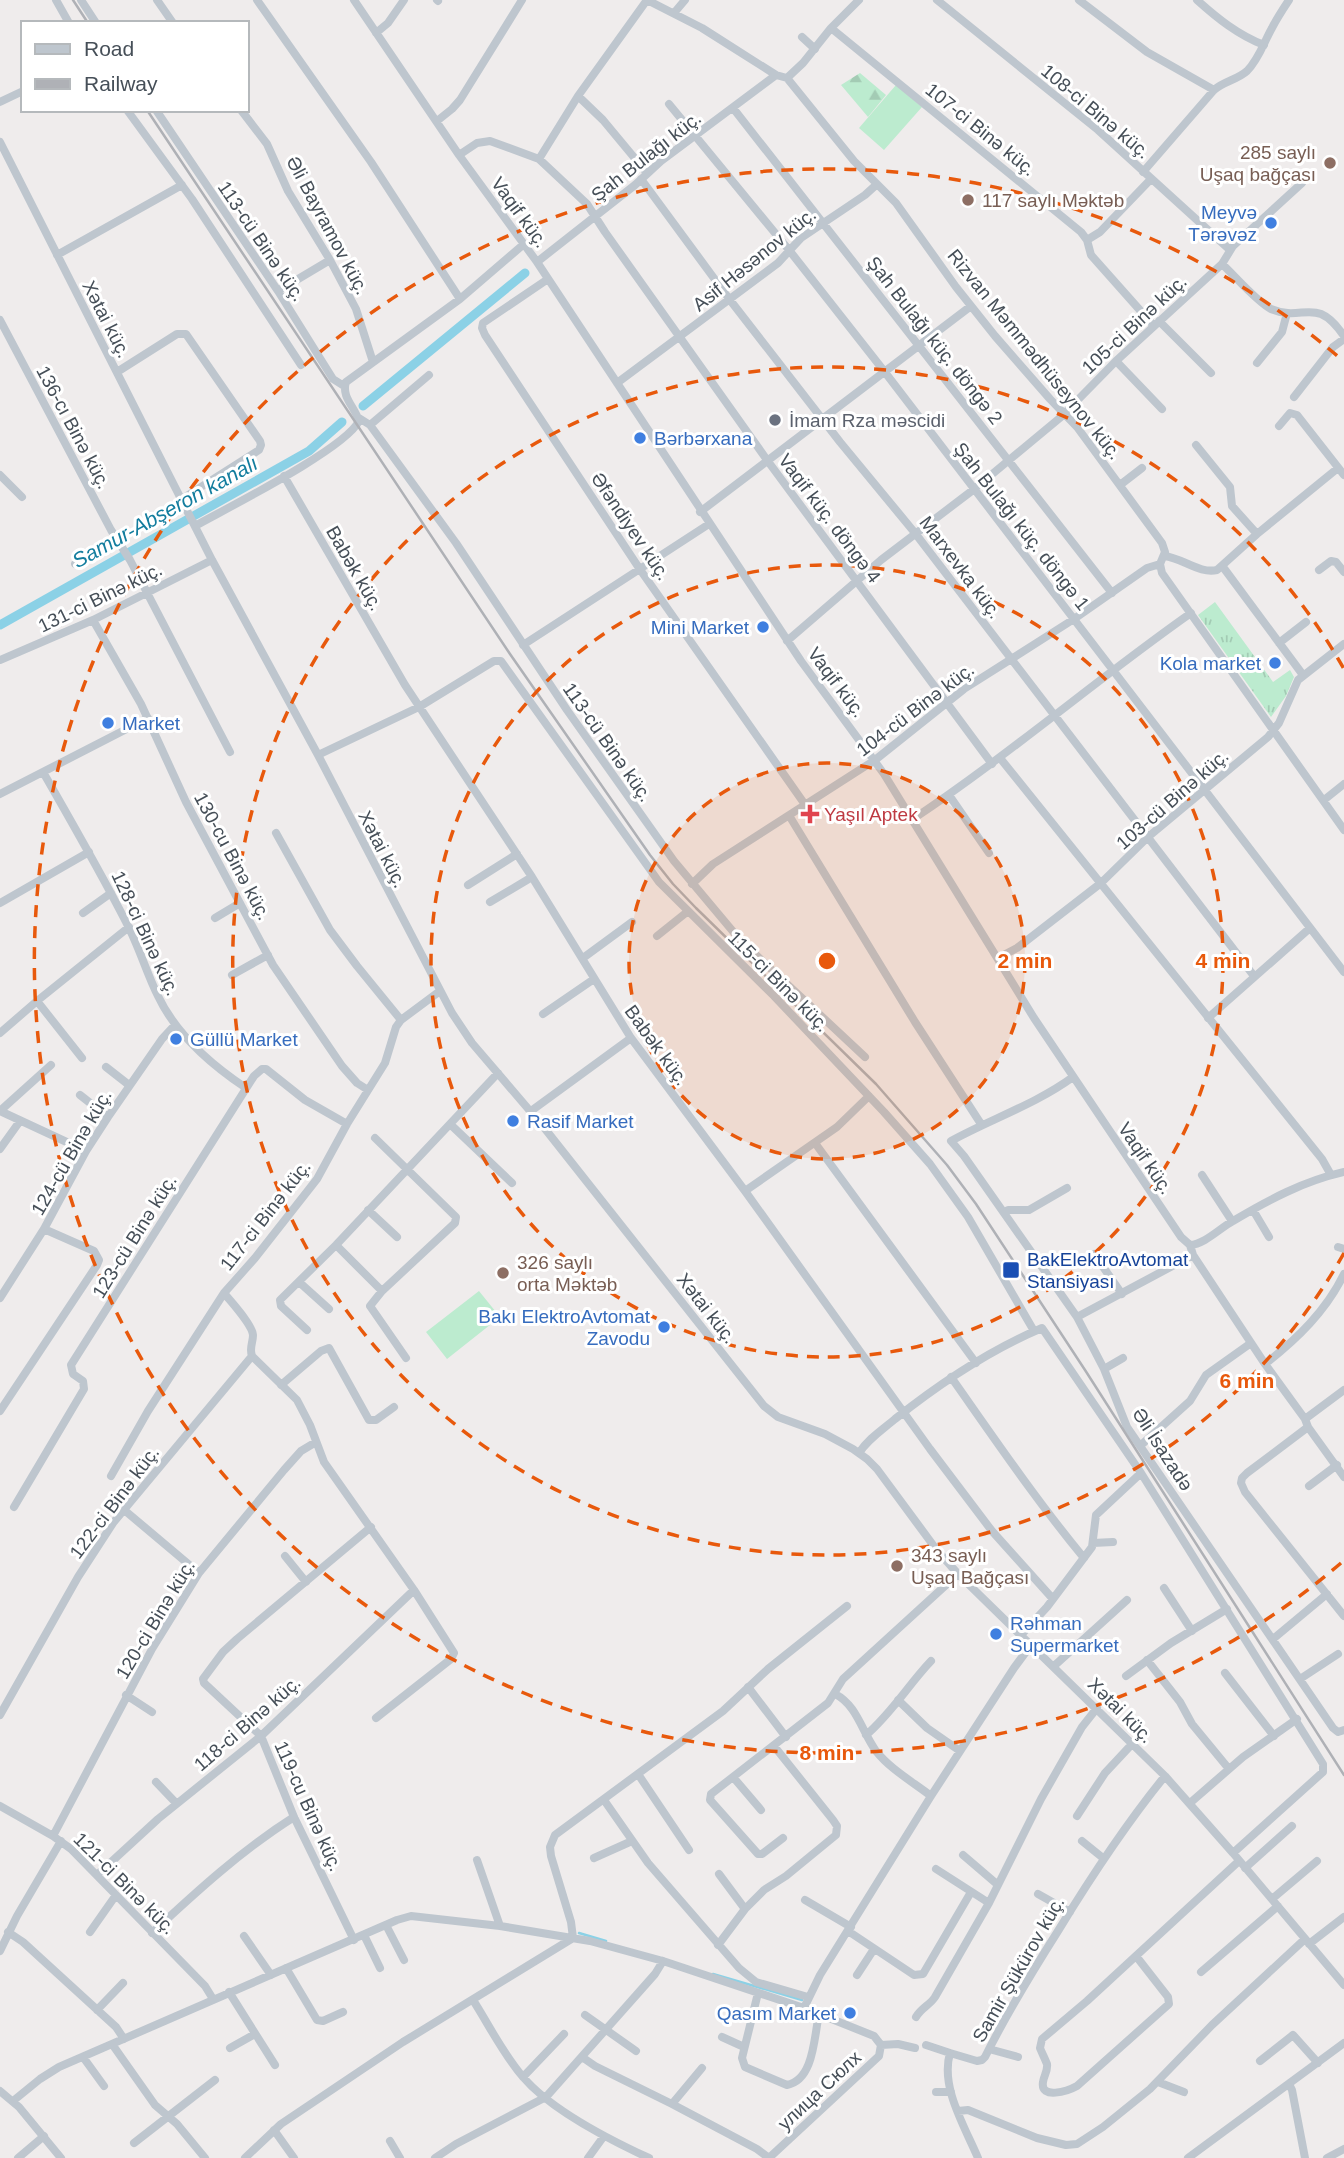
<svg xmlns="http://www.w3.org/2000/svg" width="1344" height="2158" font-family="Helvetica,sans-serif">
	<defs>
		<pattern id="grass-tufts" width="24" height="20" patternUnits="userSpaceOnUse" patternTransform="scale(1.75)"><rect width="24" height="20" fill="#bcebcf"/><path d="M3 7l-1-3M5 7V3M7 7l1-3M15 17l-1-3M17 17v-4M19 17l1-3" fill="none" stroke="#a3cbb4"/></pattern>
		<pattern id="forest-firs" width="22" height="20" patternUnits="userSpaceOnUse" patternTransform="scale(1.75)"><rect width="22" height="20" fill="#bcebcf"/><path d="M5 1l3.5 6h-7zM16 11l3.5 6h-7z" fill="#a3cbb4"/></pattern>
	</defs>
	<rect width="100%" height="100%" fill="#efecec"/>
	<path fill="url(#grass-tufts)" d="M 1215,602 L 1273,682 L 1290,670 L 1294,677 L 1286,696 L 1271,717 L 1198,615 Z"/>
	<path fill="url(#forest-firs)" d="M 860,73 L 886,95 L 868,117 L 841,85 Z"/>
	<path fill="#bcebcf" d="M 896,85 L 922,107 L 884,150 L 859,128 Z
		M 479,1291 L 500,1317 L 447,1359 L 426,1332 Z"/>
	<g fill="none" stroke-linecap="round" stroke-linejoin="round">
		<path stroke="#8bd1e6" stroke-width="2.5" d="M 579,1933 L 606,1941
			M 713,1974 L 802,2000"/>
		<path stroke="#8bd1e6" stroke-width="9" d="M 363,406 L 525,273
			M 0,625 L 309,451 L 342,422"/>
		<path stroke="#bec6ce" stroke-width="8" d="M 56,0 L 69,23
			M 81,0 L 96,23
			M 157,0 L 173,23
			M 257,0 L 371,162 L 460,299
			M 354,0 L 459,155 L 537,262 L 801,661 L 884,774 L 1034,1018 L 1181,1237 L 1190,1245 C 1205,1244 1220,1228 1233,1221 C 1268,1200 1304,1181 1344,1172
			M 437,0 L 438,1
			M 647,0 L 702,28 L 776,75 L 787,78 L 854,161 L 896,203 L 956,287 L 995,336 L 1050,399 L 1077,427 L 1162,543 L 1165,552 L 1160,564 L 1162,573 L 1344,830
			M 937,0 L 1098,130 L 1230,250
			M 1079,0 L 1147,52 L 1214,90
			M 1197,0 C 1217,18 1238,35 1264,45
			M 674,13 L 685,0
			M 831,28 L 1081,232 L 1087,240 L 1091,255 L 1154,326
			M 376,33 L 388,23 L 404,0
			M 802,37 L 815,49
			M 787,78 L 803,63 L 831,28 L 859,0
			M 578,96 L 603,120 L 647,173
			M 0,102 L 23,91
			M 669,104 L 789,250 L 884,371 L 1344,972
			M 733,108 L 1112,593
			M 127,110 L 192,199 L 301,365
			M 156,110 L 278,291 L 333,379 L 344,386
			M 241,110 L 267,144 L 288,191 L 330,260 L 356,309 L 373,362
			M 437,121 L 452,109 L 460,100 L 522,0
			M 0,142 L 212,560 L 318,755 L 452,1013 L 472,1043 L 542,1125 L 764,1406 L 778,1417 L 825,1434 L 853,1449 L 867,1459 L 877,1469 L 936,1549 L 958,1574 L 1165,1776 L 1233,1853 L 1344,1985
			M 459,155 L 477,143 L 490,141 L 539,159 L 578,96 L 647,0
			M 539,159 L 587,204 L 605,232 L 767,460 L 992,764
			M 1143,172 L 1214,90 C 1224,81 1237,80 1247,71 C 1259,59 1264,42 1272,28 C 1277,18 1283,9 1289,0
			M 641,179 L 730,300 L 840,442 L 915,533 L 1254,976
			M 1087,240 L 1100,232 L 1151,179
			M 57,255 L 182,185
			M 537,262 L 635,185 L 661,161 L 776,75
			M 1222,264 C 1234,275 1258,303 1271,309 C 1304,323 1315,294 1344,336
			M 548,279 L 483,323 L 482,328 L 485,335 L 639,568 L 806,806
			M 278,291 L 330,260
			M 0,320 L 111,530 L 130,560 L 230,752
			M 1159,321 L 1211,373
			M 1116,361 L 1162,409
			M 1257,363 L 1282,332 L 1287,313
			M 117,372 L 177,334 L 186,334 L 260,441 L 261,445 L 259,450 L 182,499
			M 617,383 L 778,263 L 801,238 L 865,195 L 876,185
			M 1294,397 L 1333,347 L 1344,339
			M 359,418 L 370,425 L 456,543 L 567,710 L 674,861 L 741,941 L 865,1057
			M 370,425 L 429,375
			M 1279,426 L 1290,413 L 1297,415 L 1344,475
			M 1196,445 L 1230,487 L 1232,506 L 1257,534
			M 0,475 L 22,497
			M 284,476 L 405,685 L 532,877 L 631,1038 L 745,1191 L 930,1449 L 992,1531 L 1053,1599
			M 1120,485 L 1142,468
			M 700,512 L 971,306
			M 195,526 C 227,508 345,449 359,421 C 355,407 341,397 346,382 L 460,299 L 524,244
			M 1164,556 C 1183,558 1199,574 1217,570 L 1257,534 L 1338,468
			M 75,564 L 90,559 L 117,541
			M 1223,567 L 1303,675
			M 1319,570 L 1331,561 L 1336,562 L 1344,572
			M 93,620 L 141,704 L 186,802 L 273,965 L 342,1066 L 357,1083 L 368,1090
			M 787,641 L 881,560 L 973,490 L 1061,417 L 1116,361 L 1222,264 L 1233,246 L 1302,183
			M 1279,643 L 1306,622
			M 523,645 L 709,524
			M 0,660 L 93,620 L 212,560
			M 318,755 L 419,707 L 494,661 L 501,661 L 659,882 L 774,996 L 884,1112 L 930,1164 L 968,1217 L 1034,1331
			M 1000,758 L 1322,1159 L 1331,1175
			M 43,772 C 71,821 100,871 126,922 C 139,946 146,972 158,996 C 176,1034 210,1064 246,1088
			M 0,794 L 148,718
			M 949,795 L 989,853
			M 1324,800 L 1344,784
			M 790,817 L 915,1022 L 981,1124
			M 913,819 C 1009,755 1097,679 1191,613
			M 276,833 L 330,930 L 357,966 L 401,1020
			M 692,884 L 713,864 L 875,760 L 964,689 L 1074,619 L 1147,568 L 1160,564
			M 468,885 L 517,854
			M 490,902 L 532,877
			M 0,903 L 89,852
			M 83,913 L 111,893
			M 215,918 L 240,903
			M 657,936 L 687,912
			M 583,958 L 632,922
			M 998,958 L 1017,948 L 1101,883 L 1148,837 L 1268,737 L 1279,723 L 1298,680 L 1344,644
			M 232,975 L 268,955
			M 37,1001 L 82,1058
			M 543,1014 L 594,979
			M 1208,1018 L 1310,928
			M 0,1033 L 37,1001 L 129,927
			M 106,1067 L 129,1085
			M 1073,1077 C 1036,1104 991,1119 951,1141 L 964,1156 L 1077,1317 L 1104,1369 L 1127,1427 L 1333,1728 L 1338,1732 L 1344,1730
			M 80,1095 L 108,1117
			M 0,1111 L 86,1151
			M 0,1111 L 51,1065
			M 531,1111 L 631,1038
			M 450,1124 L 512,1183
			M 375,1138 L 456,1217 L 455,1223 L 382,1291 L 370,1306 L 406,1358
			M 815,1143 L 976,1363
			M 0,1149 L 20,1121
			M 1202,1175 L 1232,1221
			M 745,1191 L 837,1127 L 869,1096
			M 368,1210 L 397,1237
			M 1253,1210 L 1269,1237
			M 1004,1212 L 1008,1210 L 1029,1210 L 1067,1188
			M 336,1245 L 382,1291
			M 1190,1245 L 1193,1255 L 1265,1364 L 1305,1419 L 1308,1427 L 1344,1477
			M 1338,1247 L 1344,1249
			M 1094,1254 L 1122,1294
			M 299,1282 L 329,1309
			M 0,1298 L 44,1229 L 86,1151 L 108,1117 L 162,1039 L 175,1025
			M 1077,1317 L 1193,1255
			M 307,1330 L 281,1306 L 280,1300 L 336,1245 L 498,1073
			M 1265,1364 C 1297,1339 1326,1311 1344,1274
			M 1104,1369 L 1123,1358
			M 951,1377 C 994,1438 1036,1500 1084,1558
			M 281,1385 L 321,1351 L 329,1348 L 369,1420 L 376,1420 L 394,1407
			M 0,1411 L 97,1265 L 99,1260 L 94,1251 L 44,1229
			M 1305,1419 L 1344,1390
			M 1308,1427 L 1247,1473 L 1242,1478 L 1241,1483 L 1245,1492 L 1344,1616
			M 1140,1446 L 1190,1401 L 1206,1375 L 1251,1343
			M 859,1453 C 868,1439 882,1430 895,1419 C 939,1384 990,1350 1042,1328 L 1141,1473 L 1323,1764 L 1323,1772 L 1233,1853
			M 111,1476 L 148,1411 L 224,1293
			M 1309,1486 L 1337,1465
			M 14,1507 L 84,1389 L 83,1381 L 73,1374 L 71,1365 L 254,1076 L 262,1069 L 266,1069 L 305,1100 L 347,1124
			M 123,1509 L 199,1573
			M 1093,1543 L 1113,1542
			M 285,1556 L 306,1582
			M 1164,1588 L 1192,1631
			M 1021,1635 L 1047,1607 L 1092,1547 L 1096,1515 L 1141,1473
			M 1273,1639 L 1327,1594
			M 1147,1660 L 1180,1702 L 1192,1724 L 1229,1769
			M 1054,1666 L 1127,1600
			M 1225,1673 L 1274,1736
			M 1126,1676 L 1171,1643 L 1227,1609
			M 1300,1679 L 1338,1654
			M 748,1687 L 786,1737
			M 835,1694 C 857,1705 862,1732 876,1751 C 890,1769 913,1782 931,1796
			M 126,1695 L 152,1712
			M 898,1700 L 927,1728 L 960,1751
			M 0,1715 L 78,1577 L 113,1523 L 252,1356
			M 376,1718 L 451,1659 L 454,1653 L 414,1590 L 324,1462 L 310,1425 L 297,1400 L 252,1356 C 249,1348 253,1343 253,1335 C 252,1324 231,1302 224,1293 L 255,1258 L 317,1179 L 347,1124 L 385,1063 L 396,1027 L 401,1020 L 440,991
			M 866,1735 C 891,1714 909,1684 931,1661
			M 638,1774 L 689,1850
			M 733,1777 L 761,1810
			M 156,1782 L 176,1803
			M 604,1800 L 648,1863 L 739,1968 L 756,1982 L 808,1997
			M 1190,1803 L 1243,1757 L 1297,1719
			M 0,1806 L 53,1836 L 71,1849 L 205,1986 L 213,1999
			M 1077,1816 L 1105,1773 L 1133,1743
			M 53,1836 L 152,1649 L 199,1573 L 284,1470 L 301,1451 L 316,1442
			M 783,1838 L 762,1854 L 758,1854 L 710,1800 L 711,1794 L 828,1703 L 843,1679 L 958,1574
			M 1082,1841 L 1103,1858
			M 963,1855 L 998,1885
			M 594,1858 L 632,1841
			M 477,1860 L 500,1926
			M 1245,1868 L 1292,1826
			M 936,1869 L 989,1903
			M 719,1874 L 745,1909
			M 97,1875 L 158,1819 L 261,1736 L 414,1590
			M 1038,1894 L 1070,1912
			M 1272,1899 L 1317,1861
			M 805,1900 L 851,1927
			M 386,1925 L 404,1960
			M 848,1931 L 914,1975 L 923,1974 L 971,1892
			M 8,1932 L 23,1942 L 116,2027 L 124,2039
			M 90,1932 L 116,1895
			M 152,1933 C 197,1891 242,1850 294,1817
			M 364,1935 L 380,1968
			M 244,1936 L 271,1975
			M 573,1938 L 571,1922 L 551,1856 L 550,1847 L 555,1835 L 723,1711 L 768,1669 L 847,1606
			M 354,1940 L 294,1817 L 261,1736 L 204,1683 L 203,1679 L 223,1652 L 237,1639 L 371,1527
			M 1309,1944 L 1344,1917
			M 718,1945 L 745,1909 L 764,1890 L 786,1876 L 836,1835 L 837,1826 L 833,1820 L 774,1746
			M 0,1951 L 17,1916 L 61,1841
			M 1136,1956 L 1168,1997 L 1169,2004 L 1077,2086 C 1068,2091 1040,2100 1043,2082 C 1044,2075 1048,2071 1047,2064 C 1045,2059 1042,2053 1040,2048 L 1042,2039 L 1087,2001 L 1239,1861
			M 286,1968 L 317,2020 L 323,2021 L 343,2012
			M 1201,1972 L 1278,1906
			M 857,1975 L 874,1949
			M 229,1992 L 275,2065
			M 758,1993 L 742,2058 L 745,2067 L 787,2085 C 814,2080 814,2037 819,2014
			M 473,2000 C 489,2025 503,2054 523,2077 C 550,2109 610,2140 649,2158
			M 804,2008 L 820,1975 L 931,1796 L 1014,1668 L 1031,1645
			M 97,2010 L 123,1983
			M 585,2015 L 636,2051
			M 916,2017 C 921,2008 930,2005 935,1997 L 989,1903 L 1041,1799 L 1082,1727 L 1097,1708
			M 722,2037 L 744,2047
			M 112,2044 L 155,2105 L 177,2124 L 205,2158
			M 881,2045 L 898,2044 L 915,2048
			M 926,2045 L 950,2053
			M 230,2048 L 255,2034
			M 989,2049 L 1018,2057
			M 83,2057 L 104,2086
			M 582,2057 L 595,2066 L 672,2104 L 757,2149 L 769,2158
			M 1260,2061 L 1293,2035 L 1318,2063
			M 523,2077 L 564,2034
			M 1158,2082 L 1184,2092
			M 1289,2084 L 1292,2090 L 1305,2158
			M 0,2091 L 19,2107 L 61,2158
			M 936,2092 L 951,2092
			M 13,2101 L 40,2079 L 59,2067 L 397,1920 L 411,1916 L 500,1926 L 590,1941 L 663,1961 L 804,2008 L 874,2036 L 881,2045 L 879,2056 L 769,2158
			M 672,2104 L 702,2068
			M 958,2111 L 968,2110 L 1037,2138 L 1066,2145 L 1077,2144 L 1103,2127 L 1150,2089 L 1212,2025 L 1305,1939
			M 274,2130 L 294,2158
			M 390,2141 L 400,2158
			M 134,2143 L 215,2080
			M 18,2158 L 44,2136
			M 245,2158 L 281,2124 L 403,2042 L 573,1938
			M 435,2158 L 456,2144 L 546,2097 L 655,1974 L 663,1961
			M 588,2158 L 604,2136
			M 978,2158 C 965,2127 940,2087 950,2053 L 977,2061 L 982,2060 L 985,2057 C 1007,2013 1032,1972 1058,1931 C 1091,1877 1125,1825 1165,1776
			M 1188,2158 L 1344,2043
			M 1327,2158 L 1344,2149"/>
		<path stroke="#afb1b6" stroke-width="2.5" d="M 73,0 L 88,23
			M 147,110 L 510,654 L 650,855 L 673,884 L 696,908 L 876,1084 L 947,1165 L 976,1204 L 1085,1370 L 1344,1775"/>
	</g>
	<circle cx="827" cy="961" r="198" fill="#e8590c" fill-opacity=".12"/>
	<g fill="none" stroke="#e8590c" stroke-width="3.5" stroke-dasharray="12 9">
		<circle cx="827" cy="961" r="198"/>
		<circle cx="827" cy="961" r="396"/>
		<path d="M1344 1253A594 594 0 1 1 1344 669"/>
		<path d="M1341 1563A792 792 0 1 1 1341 359"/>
	</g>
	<g fill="#8d6e63" stroke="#fff" stroke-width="2.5">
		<circle cx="1330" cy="163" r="7"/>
		<circle cx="968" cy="200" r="7"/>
		<circle cx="503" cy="1273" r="7"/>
		<circle cx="897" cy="1566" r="7"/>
	</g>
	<g fill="#3f7fe0" stroke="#fff" stroke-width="2.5">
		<circle cx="1271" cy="223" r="7"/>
		<circle cx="640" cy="438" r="7"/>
		<circle cx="763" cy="627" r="7"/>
		<circle cx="1275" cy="663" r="7"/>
		<circle cx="108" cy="723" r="7"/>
		<circle cx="176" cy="1039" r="7"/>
		<circle cx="513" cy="1121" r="7"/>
		<circle cx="664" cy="1327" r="7"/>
		<circle cx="996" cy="1634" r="7"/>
		<circle cx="850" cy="2013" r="7"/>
	</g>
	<circle fill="#6b7280" stroke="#fff" stroke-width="2.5" cx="775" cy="420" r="7"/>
	<path fill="#e0444e" stroke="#fff" stroke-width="2.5" d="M806.5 803.5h7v7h7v7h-7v7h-7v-7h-7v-7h7z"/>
	<rect fill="#1a4fb4" stroke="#fff" stroke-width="2.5" x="1002" y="1261" width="18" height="18" rx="3.5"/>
	<g text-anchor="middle" stroke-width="6" stroke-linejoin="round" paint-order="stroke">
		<g font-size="19" fill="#464f58" stroke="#fff">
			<text transform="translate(1096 111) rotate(40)" y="7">108-ci Binə küç.</text>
			<text transform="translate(981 129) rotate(39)" y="7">107-ci Binə küç.</text>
			<text transform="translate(646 156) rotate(-38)" y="7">Şah Bulağı küç.</text>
			<text transform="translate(520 212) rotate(54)" y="7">Vaqif küç.</text>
			<text transform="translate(328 225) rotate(62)" y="7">Əli Bayramov küç.</text>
			<text transform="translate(262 241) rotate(56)" y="7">113-cü Binə küç.</text>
			<text transform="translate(754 259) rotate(-39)" y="7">Asif Həsənov küç.</text>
			<text transform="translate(107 319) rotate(63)" y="7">Xətai küç.</text>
			<text transform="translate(1134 324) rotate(-43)" y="7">105-ci Binə küç.</text>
			<text transform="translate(935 340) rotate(52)" y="7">Şah Bulağı küç. döngə 2</text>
			<text transform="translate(1035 354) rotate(51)" y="7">Rizvan Məmmədhüseynov küç.</text>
			<text transform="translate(74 427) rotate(62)" y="7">136-cı Binə küç.</text>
			<text transform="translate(830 518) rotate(53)" y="7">Vaqif küç. döngə 4</text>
			<text transform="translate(631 526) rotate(56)" y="7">Əfəndiyev küç.</text>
			<text transform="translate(1022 526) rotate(52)" y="7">Şah Bulağı küç. döngə 1</text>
			<text transform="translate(961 567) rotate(53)" y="7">Marxevka küç.</text>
			<text transform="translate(355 568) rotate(60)" y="7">Babək küç.</text>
			<text transform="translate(100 597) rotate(-26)" y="7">131-ci Binə küç.</text>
			<text transform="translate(837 682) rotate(53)" y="7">Vaqif küç.</text>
			<text transform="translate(915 709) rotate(-37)" y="7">104-cü Binə küç.</text>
			<text transform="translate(608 742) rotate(55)" y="7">113-cü Binə küç.</text>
			<text transform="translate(1172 799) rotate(-41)" y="7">103-cü Binə küç.</text>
			<text transform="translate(383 849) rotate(63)" y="7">Xətai küç.</text>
			<text transform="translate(233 856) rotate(62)" y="7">130-cu Binə küç.</text>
			<text transform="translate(146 933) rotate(65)" y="7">128-ci Binə küç.</text>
			<text transform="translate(779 981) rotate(45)" y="7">115-ci Binə küç.</text>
			<text transform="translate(657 1045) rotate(54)" y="7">Babək küç.</text>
			<text transform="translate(71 1152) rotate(-60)" y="7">124-cü Binə küç.</text>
			<text transform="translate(1146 1158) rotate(56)" y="7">Vaqif küç.</text>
			<text transform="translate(265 1215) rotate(-52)" y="7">117-ci Binə küç.</text>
			<text transform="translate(134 1236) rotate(-58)" y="7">123-cü Binə küç.</text>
			<text transform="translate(707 1308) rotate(52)" y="7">Xətai küç.</text>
			<text transform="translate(1163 1449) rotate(57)" y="7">Əli İsazadə</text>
			<text transform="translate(114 1502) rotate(-53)" y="7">122-ci Binə küç.</text>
			<text transform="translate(155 1619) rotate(-59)" y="7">120-ci Binə küç.</text>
			<text transform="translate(1121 1710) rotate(45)" y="7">Xətai küç.</text>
			<text transform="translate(247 1723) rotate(-41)" y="7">118-ci Binə küç.</text>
			<text transform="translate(309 1806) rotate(66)" y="7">119-cu Binə küç.</text>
			<text transform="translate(125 1883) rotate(45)" y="7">121-ci Binə küç.</text>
			<text transform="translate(1018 1969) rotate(-60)" y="7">Samir Şükürov küç.</text>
			<text transform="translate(819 2090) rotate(-43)" y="7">улица Сюлх</text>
		</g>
		<g font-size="19" fill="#785e54" stroke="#fff" text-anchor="start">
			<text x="1316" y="159" text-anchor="end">285 saylı<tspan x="1316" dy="22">Uşaq bağçası</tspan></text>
			<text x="982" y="207">117 saylı Məktəb</text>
			<text x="517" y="1269">326 saylı<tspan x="517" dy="22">orta Məktəb</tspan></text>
			<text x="911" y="1562">343 saylı<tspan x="911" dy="22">Uşaq Bağçası</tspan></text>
		</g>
		<g font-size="19" fill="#366cbe" stroke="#fff" text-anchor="end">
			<text x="1257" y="219">Meyvə<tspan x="1257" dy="22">Tərəvəz</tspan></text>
			<text x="654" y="445" text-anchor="start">Bərbərxana</text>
			<text x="749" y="634">Mini Market</text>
			<text x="1261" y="670">Kola market</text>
			<text x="122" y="730" text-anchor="start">Market</text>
			<text x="190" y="1046" text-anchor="start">Güllü Market</text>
			<text x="527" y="1128" text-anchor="start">Rasif Market</text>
			<text x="650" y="1323">Bakı ElektroAvtomat<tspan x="650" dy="22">Zavodu</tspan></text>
			<text x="1010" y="1630" text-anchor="start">Rəhman<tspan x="1010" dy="22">Supermarket</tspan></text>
			<text x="836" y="2020">Qasım Market</text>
		</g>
		<g font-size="19" fill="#5b616d" stroke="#fff" text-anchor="start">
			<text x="789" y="427">İmam Rza məscidi</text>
		</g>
		<g font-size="19" fill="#be3a42" stroke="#fff" text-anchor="start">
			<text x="824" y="821">Yaşıl Aptek</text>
		</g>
		<g font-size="19" fill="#164399" stroke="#fff" text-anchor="start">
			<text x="1027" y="1266">BakElektroAvtomat<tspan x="1027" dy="22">Stansiyası</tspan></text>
		</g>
		<g font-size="21" font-style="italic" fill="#137d9e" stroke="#fff">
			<text transform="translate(165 512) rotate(-29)" y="7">Samur-Abşeron kanalı</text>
		</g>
	</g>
	<circle cx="827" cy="961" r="10" fill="#e8590c" stroke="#fff" stroke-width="3.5"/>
	<g font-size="21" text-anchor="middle" font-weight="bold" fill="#e8590c" stroke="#fff" stroke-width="6" stroke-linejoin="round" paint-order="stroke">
		<text x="1025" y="968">2 min</text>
		<text x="1223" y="968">4 min</text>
		<text x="1247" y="1388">6 min</text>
		<text x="827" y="1760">8 min</text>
	</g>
	<rect x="21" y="21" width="228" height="91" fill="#ffffff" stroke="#b5b9bc" stroke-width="2"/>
	<rect x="35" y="44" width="35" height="10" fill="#bec6ce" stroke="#b5b9bc" stroke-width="2"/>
	<text x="84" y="56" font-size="21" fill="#464f58">Road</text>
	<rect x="35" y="79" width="35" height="10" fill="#afb1b6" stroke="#b5b9bc" stroke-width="2"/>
	<text x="84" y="91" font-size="21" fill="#464f58">Railway</text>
</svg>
